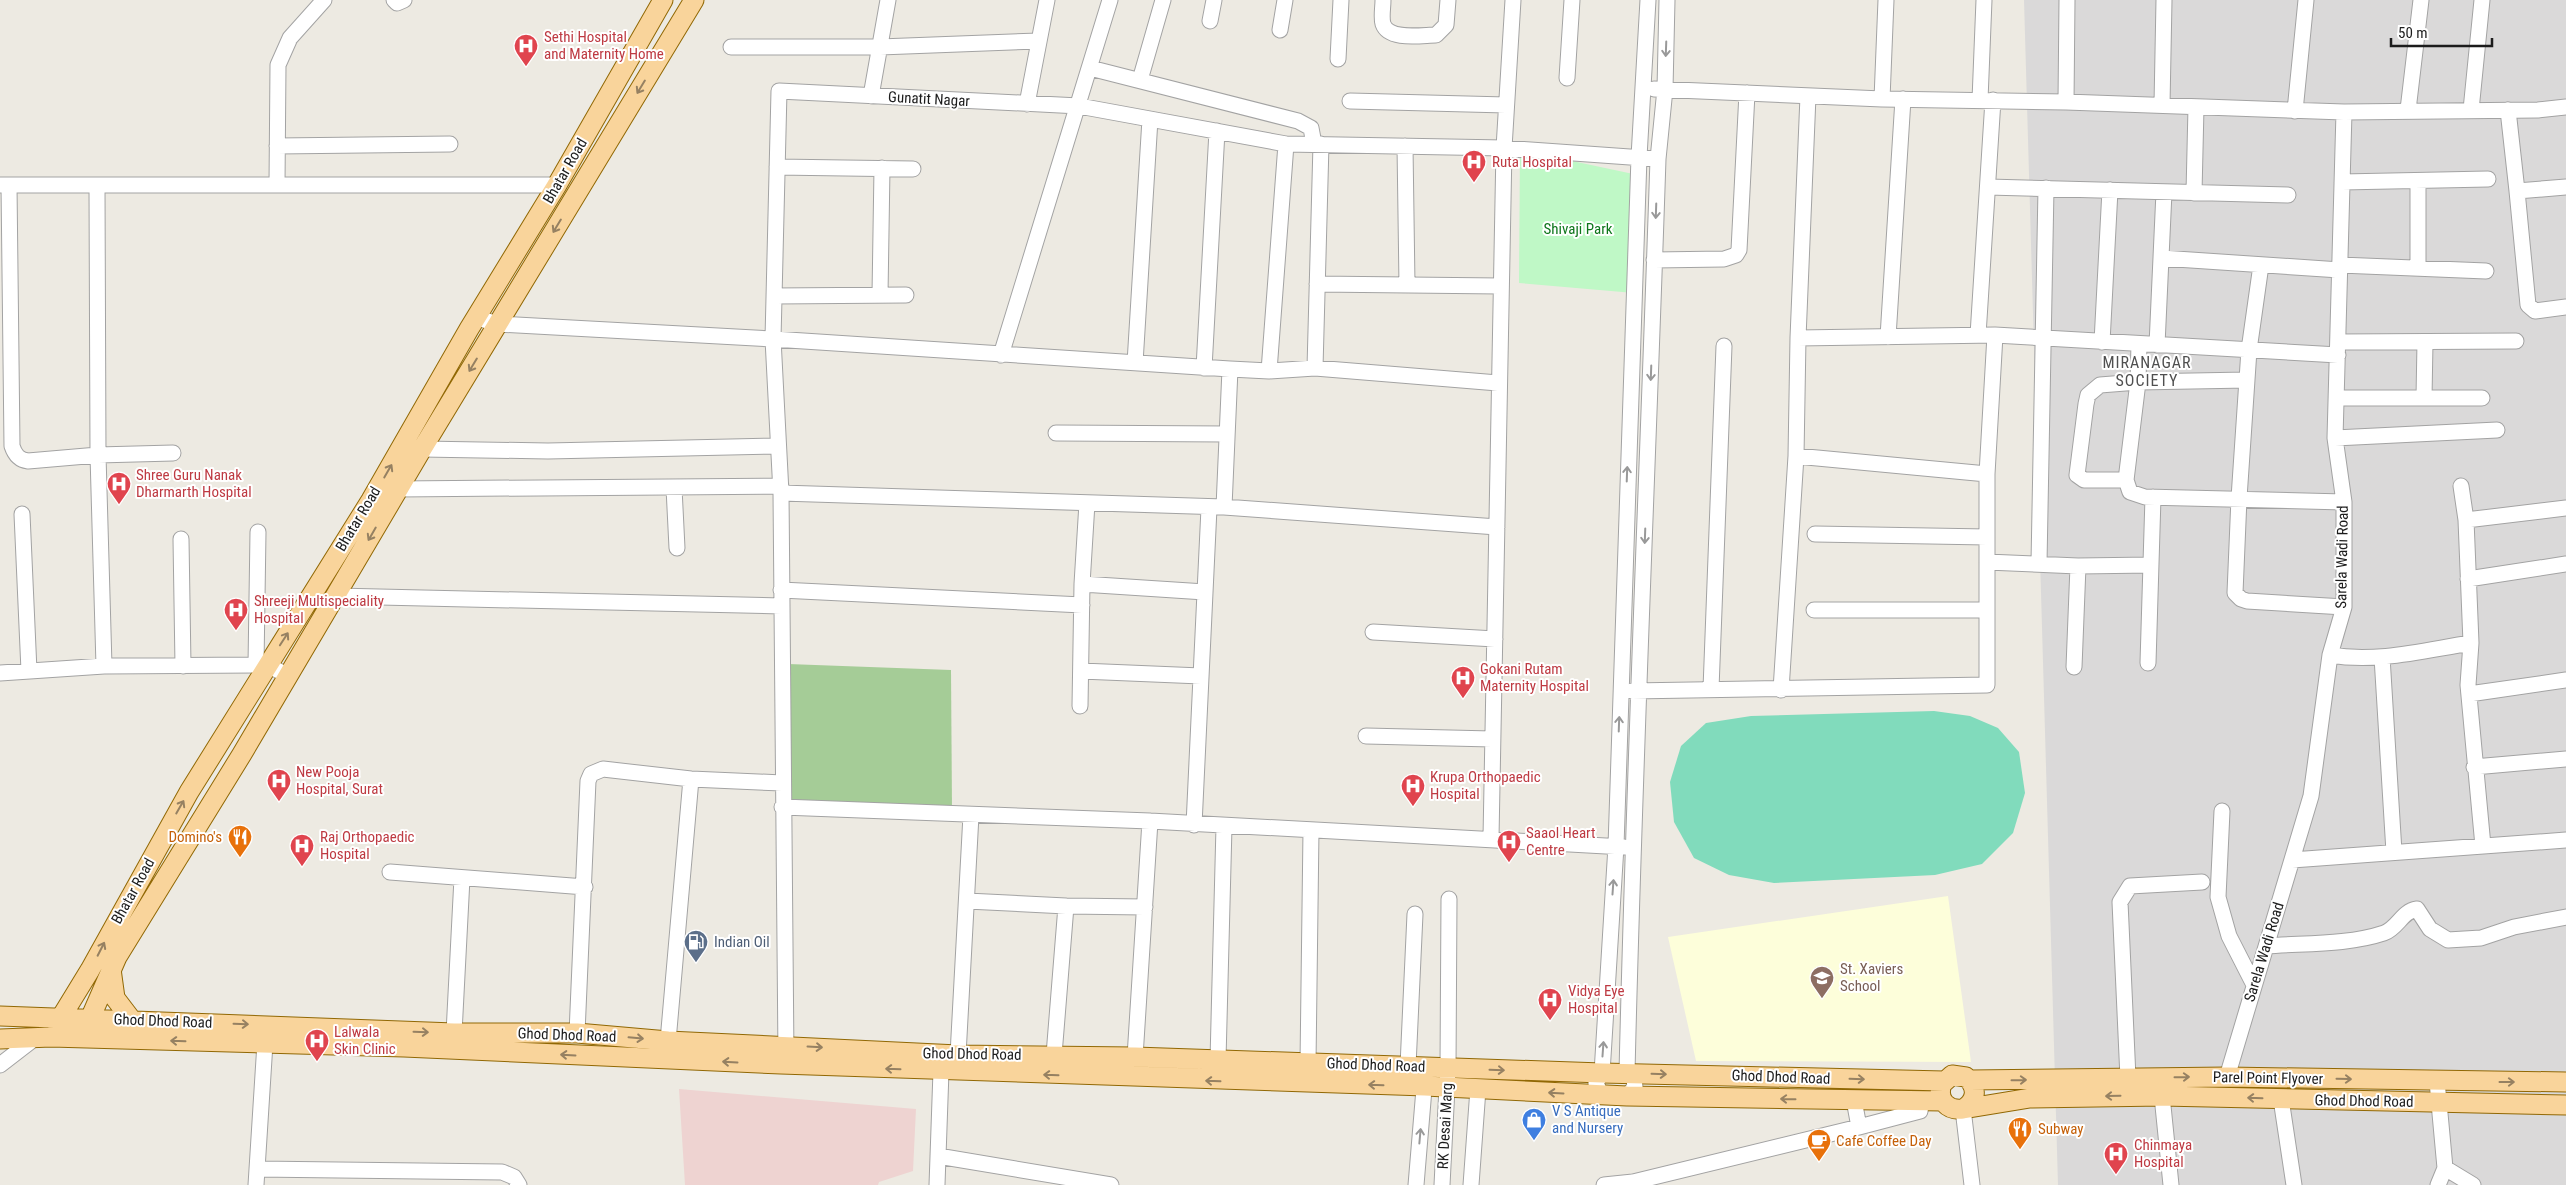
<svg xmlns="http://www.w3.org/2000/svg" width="2566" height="1185" font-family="'Roboto Condensed',sans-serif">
	<rect width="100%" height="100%" fill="#edeae2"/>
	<path fill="#dad9d9" d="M 2024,0 L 2566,0 L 2566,1185 L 2058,1185 Z"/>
	<path fill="#eed3d1" d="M 679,1089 L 916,1109 L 913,1171 L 879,1182 L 878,1185 L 685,1185 Z"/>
	<path fill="#fdfeda" d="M 1948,896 L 1971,1062 L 1696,1061 L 1668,937 Z"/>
	<path fill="#a5cc97" d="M 788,664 L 951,670 L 952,809 L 787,803 Z"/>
	<path fill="#bff8c6" d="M 1520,150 L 1638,175 L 1634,293 L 1519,283 Z"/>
	<path fill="#81dbbc" d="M 1934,711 L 1970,716 L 1998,728 L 2019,752 L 2025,793 L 2013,833 L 1982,864 L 1935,875 L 1774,883 L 1729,875 L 1694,858 L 1674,822 L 1670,782 L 1681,746 L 1706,723 L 1751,716 Z"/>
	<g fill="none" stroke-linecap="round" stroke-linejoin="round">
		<defs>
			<path id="minor" d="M 394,0 L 397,3 L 404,0
				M 1383,0 C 1383,8 1381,17 1383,24 C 1389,41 1422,35 1436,35 L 1446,25 L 1448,0
				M 1210,21 L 1214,0
				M 1280,30 L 1285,0
				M 731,47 L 880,47 L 1039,41
				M 1338,59 L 1341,0
				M 1090,68 L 1298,121 L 1311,128 L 1314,144
				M 1567,78 L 1572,0
				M 1140,80 L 1163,0
				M 1654,89 L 1882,99 L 2066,102 L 2344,112 L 2538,110 L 2566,107
				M 871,96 L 888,0
				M 1882,99 L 1886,0
				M 1980,100 L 1984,0
				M 1350,101 L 1506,105
				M 2066,102 L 2067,0
				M 1027,104 L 1047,0
				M 2162,105 L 2164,0
				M 2408,110 L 2421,0
				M 2471,110 L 2482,0
				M 2508,110 L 2517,191
				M 2295,111 L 2306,0
				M 277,146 L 450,144
				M 1405,146 L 1407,285
				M 777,167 L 913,169
				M 2342,182 L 2488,179
				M 277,184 L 278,65 L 290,38 L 324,0
				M 0,185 L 557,185
				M 9,185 L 12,446 C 15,455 19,460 28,461 L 98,455 L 173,453
				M 97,187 L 98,455 L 104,666
				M 1988,187 L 2288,195
				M 2566,187 L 2517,191 L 2528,305 L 2535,311 L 2566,307
				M 2194,193 L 2196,107
				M 2161,258 L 2340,270
				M 1654,260 L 1724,259 L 1736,255 L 1739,250 L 1747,93
				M 2261,265 L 2249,350 L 2239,498 L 2235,593 L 2241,599 L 2247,601 L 2344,607
				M 2340,265 L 2486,271
				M 2418,268 L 2418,181
				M 1317,284 L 1500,286
				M 880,295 L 882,168
				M 774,296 L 906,295
				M 475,317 L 497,324 L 773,339 L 1230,369 L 1269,371 L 1315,368 L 1498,383
				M 1978,335 L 1993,100
				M 1888,337 L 1903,99
				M 1798,338 L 1995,335 L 2338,355
				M 2102,342 L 2110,190
				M 2339,342 L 2516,341
				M 2139,344 L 2138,382 L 2126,480 L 2130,492 L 2145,497 L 2344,502
				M 2157,345 L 2164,192
				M 1001,355 L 1110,0
				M 1135,363 L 1150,119
				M 1204,368 L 1217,131
				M 1315,368 L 1321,144
				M 1269,371 L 1286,144
				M 2337,398 L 2482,398
				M 2424,398 L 2425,342
				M 1056,433 L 1227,434
				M 2335,438 L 2497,430
				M 422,449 L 548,451 L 778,446
				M 1796,456 L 1987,474
				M 2126,480 L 2084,480 L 2077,475 L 2086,404 L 2088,395 L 2100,385 L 2138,382 L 2247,380
				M 2461,486 L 2466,520 L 2471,643 L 2468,685 L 2483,846
				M 674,488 L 677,548
				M 398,489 L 781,486
				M 781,493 L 1224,507 L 1497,527
				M 1224,507 L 1230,369
				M 22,514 L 29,671
				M 2466,520 L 2566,508
				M 1815,534 L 1987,537
				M 181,539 L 183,666
				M 1987,562 L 2078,566 L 2151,565
				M 2039,563 L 2046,188
				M 2468,579 L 2566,564
				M 1082,584 L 1205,592
				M 781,590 L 1082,605
				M 336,596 L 781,606
				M 1814,610 L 1987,610
				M 1373,632 L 1495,639
				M 2330,655 C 2378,663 2425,650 2471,643
				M 2382,657 L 2394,852
				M 2148,663 L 2153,497
				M 256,665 L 258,532
				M 2074,667 L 2078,566
				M 1081,671 L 1201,676
				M 0,673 L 104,666 L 267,665 L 289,676
				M 1711,689 L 1724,346
				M 1781,690 L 1796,456 L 1798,338 L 1808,96
				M 1632,691 L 1987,685 L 1987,474 L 1995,335
				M 2469,694 L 2566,680
				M 1080,706 L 1082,584 L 1087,503
				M 1366,736 L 1492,739
				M 2474,767 L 2566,759
				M 782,807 L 1150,821 L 1624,847
				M 2222,811 L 2218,897 L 2229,936 L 2254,985
				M 1194,825 L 1209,508
				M 1491,838 L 1504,148 L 1513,0
				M 2292,860 L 2566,840
				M 390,872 L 585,887
				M 967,901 L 1066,906
				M 2266,946 C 2305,943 2348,945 2384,933 C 2398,928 2402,911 2417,909 L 2430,929 L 2448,940 L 2481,938 L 2514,927 L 2566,917
				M 454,1033 L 462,878
				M 577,1033 L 588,781 L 591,774 L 603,769 L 691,779 L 782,783
				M 668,1041 L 691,779
				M 958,1055 L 971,815
				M 1054,1055 L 1066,906 L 1145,907
				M 1135,1057 L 1150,821
				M 786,1058 L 781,493 L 773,339 L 779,91 L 1079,106 L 1286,144 L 1504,148 L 1658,159
				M 1218,1060 L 1224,826
				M 1308,1063 L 1311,830
				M 0,1065 L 35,1038
				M 1408,1066 L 1415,914
				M 2227,1077 L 2311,796 L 2330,655 L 2344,607 L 2344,502 L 2335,438 L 2344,112
				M 2128,1078 L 2120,902 L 2130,886 L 2202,882
				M 2437,1081 L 2445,1168 L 2473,1185
				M 1601,1095 L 1596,1083 L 1602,1073 L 1616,846 L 1639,157 L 1648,0
				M 1627,1096 L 1635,1087 L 1634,1079 L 1627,1073 C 1634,768 1648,464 1658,159 L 1665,89 L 1667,0
				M 2162,1096 L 2171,1185
				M 2281,1099 L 2294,1185
				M 1963,1109 L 1972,1185
				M 1859,1127 L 1920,1111 L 1922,1101
				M 938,1156 L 1111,1185
				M 257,1169 L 502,1172 L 514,1177 L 519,1185
				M 256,1185 L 265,1043
				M 937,1185 L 941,1071
				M 1416,1185 L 1425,1077
				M 1442,1185 L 1448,1068 L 1449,899
				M 1471,1185 L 1478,1089
				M 1604,1185 L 1633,1182 L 1859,1127 L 1854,1100
				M 2438,1185 L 2445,1168"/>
			<path id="major" d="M 111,969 L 115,998 L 131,1019
				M 0,1016 L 454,1033 L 577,1033 L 668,1041 L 958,1055 L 1135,1057 L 1602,1073 L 1944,1081
				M 57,1024 L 90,970 L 189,792 L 371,500 L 469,329 L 557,185 L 663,0
				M 86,1028 L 117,957 L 242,754 L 422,449 L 694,0
				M 0,1039 L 51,1037 L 404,1047 L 781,1064 L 1425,1086 L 1627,1096 L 1942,1101
				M 1970,1080 L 2227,1077 L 2566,1082
				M 1963,1109 C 1977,1101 1978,1087 1966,1077 L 1952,1075 L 1942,1084 C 1936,1100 1948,1111 1963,1109 L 2030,1098 L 2162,1096 L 2566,1105"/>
		</defs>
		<use href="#minor" stroke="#a3a3a3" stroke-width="17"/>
		<use href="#major" stroke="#916804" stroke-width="21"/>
		<use href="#minor" stroke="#fff" stroke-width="15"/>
		<use href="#major" stroke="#f9d49b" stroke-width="19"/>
	</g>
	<defs><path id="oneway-shaft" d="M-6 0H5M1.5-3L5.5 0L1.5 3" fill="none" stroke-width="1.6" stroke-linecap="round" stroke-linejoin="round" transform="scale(1.25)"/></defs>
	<g stroke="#999">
		<use href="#oneway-shaft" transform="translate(1666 49) rotate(92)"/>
		<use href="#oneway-shaft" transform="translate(1656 211) rotate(92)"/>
		<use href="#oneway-shaft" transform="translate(1651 373) rotate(92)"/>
		<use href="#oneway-shaft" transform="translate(1627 474) rotate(-88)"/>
		<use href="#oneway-shaft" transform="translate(1645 536) rotate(92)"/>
		<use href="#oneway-shaft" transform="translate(1619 724) rotate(-88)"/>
		<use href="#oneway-shaft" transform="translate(1613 887) rotate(-86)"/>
		<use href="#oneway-shaft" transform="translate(1603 1049) rotate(-86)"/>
		<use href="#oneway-shaft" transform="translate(1420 1136) rotate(-85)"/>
	</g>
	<g stroke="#968162">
		<use href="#oneway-shaft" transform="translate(641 87) rotate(121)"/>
		<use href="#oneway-shaft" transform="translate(557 226) rotate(121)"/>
		<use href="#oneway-shaft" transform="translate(473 365) rotate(121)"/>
		<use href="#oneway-shaft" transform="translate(388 471) rotate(-60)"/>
		<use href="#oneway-shaft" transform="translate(372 534) rotate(120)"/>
		<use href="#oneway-shaft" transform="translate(284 639) rotate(-57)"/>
		<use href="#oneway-shaft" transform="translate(180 807) rotate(-60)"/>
		<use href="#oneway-shaft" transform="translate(101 949) rotate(-63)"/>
		<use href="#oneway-shaft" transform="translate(241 1024) rotate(2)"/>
		<use href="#oneway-shaft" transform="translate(421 1032) rotate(2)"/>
		<use href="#oneway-shaft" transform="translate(636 1038) rotate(5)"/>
		<use href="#oneway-shaft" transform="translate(178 1041) rotate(-178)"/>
		<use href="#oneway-shaft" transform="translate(815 1047) rotate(3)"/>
		<use href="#oneway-shaft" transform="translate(568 1055) rotate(-177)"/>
		<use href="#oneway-shaft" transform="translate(730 1062) rotate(-177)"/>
		<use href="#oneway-shaft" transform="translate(893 1069) rotate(-178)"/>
		<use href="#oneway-shaft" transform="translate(1497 1070) rotate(2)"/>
		<use href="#oneway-shaft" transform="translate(1659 1074) rotate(2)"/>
		<use href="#oneway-shaft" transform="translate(1051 1075) rotate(-178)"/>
		<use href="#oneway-shaft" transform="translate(2182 1077) rotate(-1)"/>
		<use href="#oneway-shaft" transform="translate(1857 1079) rotate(2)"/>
		<use href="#oneway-shaft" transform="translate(2344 1079) rotate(1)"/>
		<use href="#oneway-shaft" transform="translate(2019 1080) rotate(-1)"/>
		<use href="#oneway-shaft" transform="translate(1213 1081) rotate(-178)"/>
		<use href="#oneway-shaft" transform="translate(2507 1082)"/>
		<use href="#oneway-shaft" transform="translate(1376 1085) rotate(-178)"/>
		<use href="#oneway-shaft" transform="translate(1556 1093) rotate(-177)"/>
		<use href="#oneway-shaft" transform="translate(2113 1096) rotate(179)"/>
		<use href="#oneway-shaft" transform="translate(2255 1098) rotate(-178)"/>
		<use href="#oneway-shaft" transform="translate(1788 1099) rotate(-179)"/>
	</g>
	<defs>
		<symbol id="hospital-pin" viewBox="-11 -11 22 30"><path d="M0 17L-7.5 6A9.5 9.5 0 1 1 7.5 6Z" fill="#e0444e" stroke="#fff"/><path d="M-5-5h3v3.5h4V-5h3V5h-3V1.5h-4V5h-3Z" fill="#fff"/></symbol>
		<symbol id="restaurant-pin" viewBox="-11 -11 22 30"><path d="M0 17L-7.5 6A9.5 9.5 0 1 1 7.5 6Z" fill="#e8710a" stroke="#fff"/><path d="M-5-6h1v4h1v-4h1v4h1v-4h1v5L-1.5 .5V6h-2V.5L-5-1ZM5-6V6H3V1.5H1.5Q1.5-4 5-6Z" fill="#fff"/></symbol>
		<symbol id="fuel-pin" viewBox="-11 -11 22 30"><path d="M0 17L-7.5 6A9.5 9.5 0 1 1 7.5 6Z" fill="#5c6f8a" stroke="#fff"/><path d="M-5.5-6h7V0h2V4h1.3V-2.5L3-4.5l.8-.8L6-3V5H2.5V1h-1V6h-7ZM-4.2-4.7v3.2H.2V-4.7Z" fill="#fff"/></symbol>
		<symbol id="school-pin" viewBox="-11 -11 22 30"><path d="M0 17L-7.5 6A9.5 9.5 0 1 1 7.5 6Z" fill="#8d6e63" stroke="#fff"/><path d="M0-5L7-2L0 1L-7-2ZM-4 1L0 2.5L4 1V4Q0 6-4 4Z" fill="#fff"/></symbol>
		<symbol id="shop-pin" viewBox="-11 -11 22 30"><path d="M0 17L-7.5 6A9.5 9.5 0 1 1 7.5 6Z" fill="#3f7fe0" stroke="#fff"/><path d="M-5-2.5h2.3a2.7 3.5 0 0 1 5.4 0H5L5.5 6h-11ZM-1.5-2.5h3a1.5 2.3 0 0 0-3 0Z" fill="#fff"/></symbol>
		<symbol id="cafe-pin" viewBox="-11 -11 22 30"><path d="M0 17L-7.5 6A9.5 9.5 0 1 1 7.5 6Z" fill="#e8710a" stroke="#fff"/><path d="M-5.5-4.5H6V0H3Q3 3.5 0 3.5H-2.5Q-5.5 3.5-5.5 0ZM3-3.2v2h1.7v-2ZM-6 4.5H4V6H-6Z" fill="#fff"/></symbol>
	</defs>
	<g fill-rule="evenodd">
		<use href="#hospital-pin" x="512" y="32" width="28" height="38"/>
		<use href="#hospital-pin" x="1460" y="148" width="28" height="38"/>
		<use href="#hospital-pin" x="105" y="470" width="28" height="38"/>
		<use href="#hospital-pin" x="222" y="596" width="28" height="38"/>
		<use href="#hospital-pin" x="1449" y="664" width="28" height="38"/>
		<use href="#hospital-pin" x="265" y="767" width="28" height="38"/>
		<use href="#hospital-pin" x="1399" y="772" width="28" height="38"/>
		<use href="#restaurant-pin" x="226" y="823" width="28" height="38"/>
		<use href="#hospital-pin" x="1495" y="828" width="28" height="38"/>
		<use href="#hospital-pin" x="288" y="832" width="28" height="38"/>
		<use href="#fuel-pin" x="682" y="928" width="28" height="38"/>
		<use href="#school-pin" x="1808" y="964" width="28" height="38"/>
		<use href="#hospital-pin" x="1536" y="986" width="28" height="38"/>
		<use href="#hospital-pin" x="303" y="1027" width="28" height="38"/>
		<use href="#shop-pin" x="1520" y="1106" width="28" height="38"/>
		<use href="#restaurant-pin" x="2006" y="1115" width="28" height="38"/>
		<use href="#cafe-pin" x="1805" y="1127" width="28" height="38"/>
		<use href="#hospital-pin" x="2102" y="1140" width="28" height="38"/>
	</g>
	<g text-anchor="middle" stroke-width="4" stroke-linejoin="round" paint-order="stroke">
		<g font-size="15" fill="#be3a42" stroke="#fff" text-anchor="start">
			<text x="544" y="42">Sethi Hospital<tspan x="544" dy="17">and Maternity Home</tspan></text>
			<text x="1492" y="167">Ruta Hospital</text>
			<text x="136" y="480">Shree Guru Nanak<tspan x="136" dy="17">Dharmarth Hospital</tspan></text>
			<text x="254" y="606">Shreeji Multispeciality<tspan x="254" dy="17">Hospital</tspan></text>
			<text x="1480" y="674">Gokani Rutam<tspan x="1480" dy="17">Maternity Hospital</tspan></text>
			<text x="296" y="777">New Pooja<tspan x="296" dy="17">Hospital, Surat</tspan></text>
			<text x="1430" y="782">Krupa Orthopaedic<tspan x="1430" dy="17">Hospital</tspan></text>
			<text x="1526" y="838">Saaol Heart<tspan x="1526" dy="17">Centre</tspan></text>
			<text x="320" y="842">Raj Orthopaedic<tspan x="320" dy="17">Hospital</tspan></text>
			<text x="1568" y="996">Vidya Eye<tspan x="1568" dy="17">Hospital</tspan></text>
			<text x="334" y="1037">Lalwala<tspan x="334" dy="17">Skin Clinic</tspan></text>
			<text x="2134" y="1150">Chinmaya<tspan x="2134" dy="17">Hospital</tspan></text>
		</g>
		<g font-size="15" fill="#1c1c1c" stroke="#fff">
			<text transform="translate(929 99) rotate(3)" y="5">Gunatit Nagar</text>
			<text transform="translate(565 171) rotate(-60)" y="5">Bhatar Road</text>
			<text transform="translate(358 519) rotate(-59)" y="5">Bhatar Road</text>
			<text transform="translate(2342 557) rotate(-89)" y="5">Sarela Wadi Road</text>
			<text transform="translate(133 891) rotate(-61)" y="5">Bhatar Road</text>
			<text transform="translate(2264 952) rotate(-73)" y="5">Sarela Wadi Road</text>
			<text transform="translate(163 1021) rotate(2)" y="5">Ghod Dhod Road</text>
			<text transform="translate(567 1035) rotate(2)" y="5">Ghod Dhod Road</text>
			<text transform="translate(972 1054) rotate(1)" y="5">Ghod Dhod Road</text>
			<text transform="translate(1376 1065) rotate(2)" y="5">Ghod Dhod Road</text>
			<text transform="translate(1781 1077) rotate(2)" y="5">Ghod Dhod Road</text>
			<text transform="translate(2268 1078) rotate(1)" y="5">Parel Point Flyover</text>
			<text transform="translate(2364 1101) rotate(1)" y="5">Ghod Dhod Road</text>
			<text transform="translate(1445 1126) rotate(-87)" y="5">RK Desai Marg</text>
		</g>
		<g font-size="15" fill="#0e761b" stroke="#fff">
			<text x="1578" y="234">Shivaji Park</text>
		</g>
		<g font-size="15" fill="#c56008" stroke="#fff" text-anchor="start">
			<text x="222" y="842" text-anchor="end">Domino's</text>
			<text x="2038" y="1134">Subway</text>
			<text x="1836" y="1146">Cafe Coffee Day</text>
		</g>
		<g font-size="15" fill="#4e5e75" stroke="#fff" text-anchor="start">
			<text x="714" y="947">Indian Oil</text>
		</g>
		<g font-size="15" fill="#785e54" stroke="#fff" text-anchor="start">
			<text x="1840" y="974">St. Xaviers<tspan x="1840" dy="17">School</tspan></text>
		</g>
		<g font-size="15" fill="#366cbe" stroke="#fff" text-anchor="start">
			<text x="1552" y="1116">V S Antique<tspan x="1552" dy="17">and Nursery</tspan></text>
		</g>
		<g font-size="16" letter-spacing="1" fill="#4f4f4f" stroke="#fff">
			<text x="2147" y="368">MIRANAGAR<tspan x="2147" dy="18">SOCIETY</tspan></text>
		</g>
	</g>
	<path d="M2391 38v8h101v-8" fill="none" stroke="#1c1c1c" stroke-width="2.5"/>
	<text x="2398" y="38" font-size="15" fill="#1c1c1c" stroke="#ffffff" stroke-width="4" paint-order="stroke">50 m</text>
</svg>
